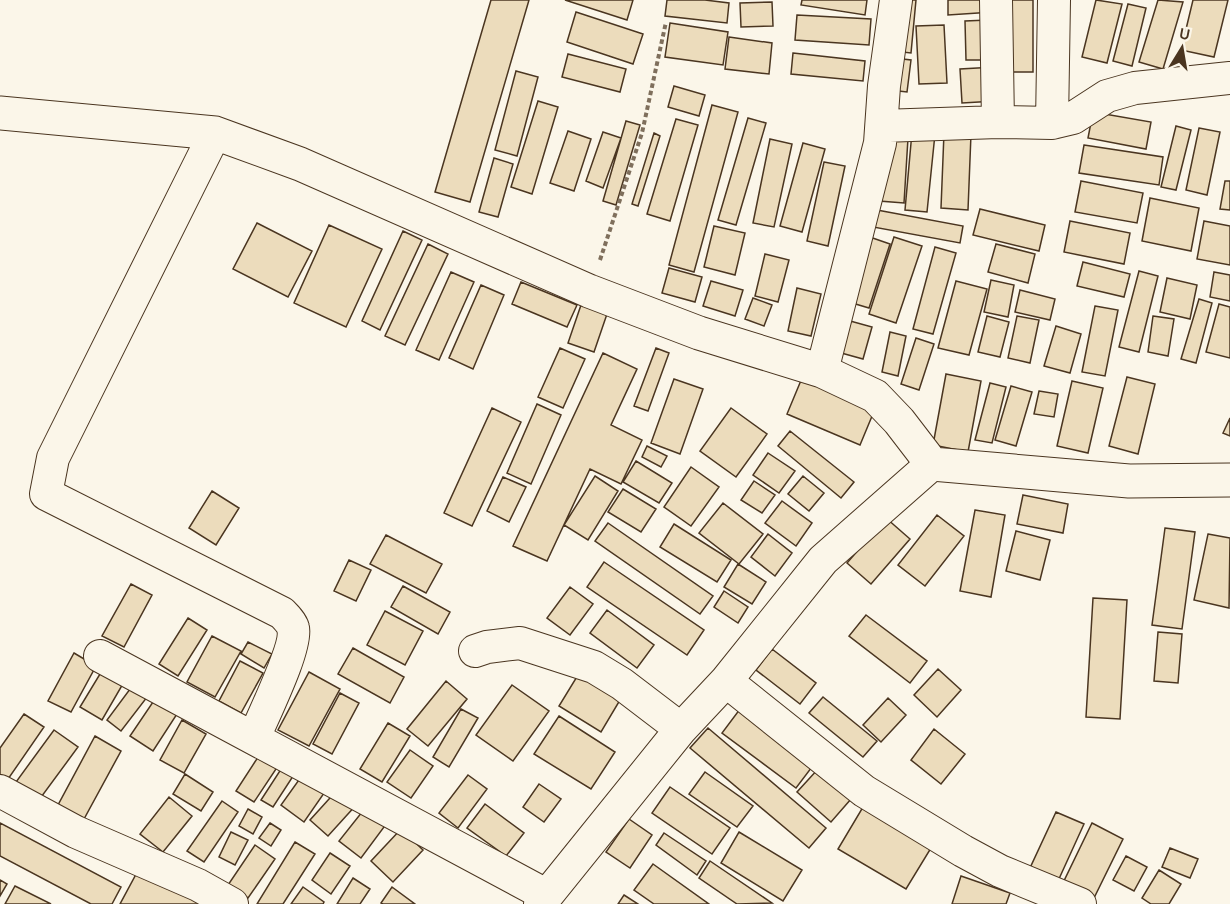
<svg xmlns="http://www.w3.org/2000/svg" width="1230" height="904" font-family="Karla,sans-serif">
	<rect width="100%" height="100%" fill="#fbf6e9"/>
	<path fill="#ecdcbc" stroke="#4a3520" stroke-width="1.5" d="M 491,0 L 529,0 L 470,202 L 435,192 Z
		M 565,0 L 633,0 L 627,20 Z
		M 667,0 L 705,0 L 729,3 L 727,23 L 665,16 Z
		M 802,0 L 867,0 L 865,15 L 801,5 Z
		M 899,0 L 916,0 L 911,53 L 894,51 Z
		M 948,0 L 993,0 L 993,12 L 948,15 Z
		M 1002,0 L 1033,0 L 1033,72 L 1002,72 Z
		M 1096,0 L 1122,4 L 1107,63 L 1082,57 Z
		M 1158,0 L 1183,2 L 1163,69 L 1139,62 Z
		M 1193,0 L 1228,0 L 1214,57 L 1181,50 Z
		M 772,2 L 773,26 L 741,27 L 740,3 Z
		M 1128,4 L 1146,8 L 1132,66 L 1113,61 Z
		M 576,12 L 643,34 L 633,64 L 567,42 Z
		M 797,15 L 871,19 L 869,45 L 795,40 Z
		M 988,20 L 989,60 L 966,60 L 965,21 Z
		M 670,23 L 728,32 L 723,65 L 665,57 Z
		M 944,25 L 947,83 L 919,84 L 916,26 Z
		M 729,37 L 772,43 L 769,74 L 725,69 Z
		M 793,53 L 865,61 L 863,81 L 791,74 Z
		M 568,54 L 626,69 L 620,92 L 562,77 Z
		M 894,58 L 911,60 L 907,92 L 890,90 Z
		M 995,67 L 996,101 L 962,103 L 960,69 Z
		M 516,71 L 538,77 L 517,156 L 495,150 Z
		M 674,86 L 705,95 L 699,116 L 668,107 Z
		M 538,101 L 558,107 L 532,194 L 511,187 Z
		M 712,105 L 738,112 L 694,272 L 669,265 Z
		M 1093,112 L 1151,122 L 1146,149 L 1088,138 Z
		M 748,118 L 766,123 L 736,225 L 718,220 Z
		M 676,119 L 698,125 L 670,221 L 647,214 Z
		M 626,121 L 640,125 L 616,205 L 603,201 Z
		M 1176,126 L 1191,130 L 1176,190 L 1161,187 Z
		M 1199,128 L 1220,132 L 1207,195 L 1186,190 Z
		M 568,131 L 591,139 L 574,191 L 550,183 Z
		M 603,132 L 621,138 L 603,188 L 586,181 Z
		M 912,132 L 935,134 L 927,212 L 905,210 Z
		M 654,133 L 660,136 L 638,206 L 632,204 Z
		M 944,133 L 971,134 L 968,210 L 941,208 Z
		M 884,137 L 908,138 L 904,203 L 879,201 Z
		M 770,139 L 792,144 L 774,227 L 753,223 Z
		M 803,143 L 825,149 L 802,232 L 780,226 Z
		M 1084,145 L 1163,157 L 1159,185 L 1079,173 Z
		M 494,158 L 513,164 L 498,217 L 479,212 Z
		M 824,162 L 845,166 L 828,246 L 807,241 Z
		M 1081,181 L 1143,193 L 1137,223 L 1075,212 Z
		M 1225,181 L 1230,181 L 1230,210 L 1220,209 Z
		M 1150,198 L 1199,208 L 1191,251 L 1142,241 Z
		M 980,209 L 1045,225 L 1039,251 L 973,235 Z
		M 877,210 L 963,226 L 960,243 L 873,227 Z
		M 1070,221 L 1130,233 L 1124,264 L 1064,252 Z
		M 1204,221 L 1230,226 L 1230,265 L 1197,259 Z
		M 257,223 L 312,251 L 288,297 L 233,269 Z
		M 329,225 L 382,249 L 346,327 L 294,303 Z
		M 714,226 L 745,233 L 735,275 L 704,267 Z
		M 403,231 L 422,240 L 380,330 L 362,321 Z
		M 864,235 L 890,244 L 869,308 L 842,300 Z
		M 894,237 L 922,246 L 896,323 L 869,314 Z
		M 428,244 L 448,254 L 405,345 L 385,336 Z
		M 996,244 L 1035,254 L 1028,283 L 988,272 Z
		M 935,247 L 956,253 L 933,334 L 913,329 Z
		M 765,254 L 789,260 L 778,302 L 755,296 Z
		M 1083,262 L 1130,274 L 1124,297 L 1077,286 Z
		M 669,268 L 702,277 L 695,302 L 662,293 Z
		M 1139,271 L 1158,276 L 1139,352 L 1119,347 Z
		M 451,272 L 474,282 L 439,360 L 416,350 Z
		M 1214,272 L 1230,275 L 1230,301 L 1210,297 Z
		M 1167,278 L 1197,285 L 1190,319 L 1160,312 Z
		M 991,280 L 1014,285 L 1008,317 L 984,312 Z
		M 711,281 L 743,290 L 735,316 L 703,306 Z
		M 956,281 L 987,289 L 969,355 L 938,348 Z
		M 521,282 L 577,305 L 567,327 L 512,304 Z
		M 481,285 L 504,295 L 473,369 L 449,358 Z
		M 797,288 L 821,294 L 811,336 L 788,331 Z
		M 1020,290 L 1055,299 L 1050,320 L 1015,312 Z
		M 753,298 L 772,305 L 764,326 L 745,319 Z
		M 1199,299 L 1212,303 L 1196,363 L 1181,359 Z
		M 1219,304 L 1230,307 L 1230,358 L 1206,352 Z
		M 581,305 L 607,314 L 594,352 L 568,343 Z
		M 1095,306 L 1118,310 L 1105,376 L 1082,372 Z
		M 987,316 L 1009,322 L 1000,357 L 978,352 Z
		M 1017,316 L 1039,320 L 1030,363 L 1008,358 Z
		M 1153,316 L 1174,319 L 1168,356 L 1148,352 Z
		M 843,319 L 872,327 L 863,359 L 834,351 Z
		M 1056,326 L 1081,334 L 1070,373 L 1044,366 Z
		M 890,332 L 906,336 L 898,376 L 882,372 Z
		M 916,338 L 934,344 L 919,390 L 901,384 Z
		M 560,348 L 585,359 L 563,408 L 538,397 Z
		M 656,348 L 669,353 L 648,411 L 634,406 Z
		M 603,353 L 637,369 L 611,425 L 642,440 L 621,484 L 590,469 L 547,561 L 513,546 Z
		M 946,374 L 981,381 L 968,452 L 933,445 Z
		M 1127,377 L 1155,384 L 1138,454 L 1109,446 Z
		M 802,378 L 875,409 L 860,445 L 787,414 Z
		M 674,379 L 703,389 L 680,454 L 651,443 Z
		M 1072,381 L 1103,388 L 1088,453 L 1057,446 Z
		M 990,383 L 1006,387 L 992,443 L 975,440 Z
		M 1011,386 L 1032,392 L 1016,446 L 995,440 Z
		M 1039,391 L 1058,394 L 1054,417 L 1034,414 Z
		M 537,404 L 561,415 L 531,484 L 507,473 Z
		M 492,408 L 521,422 L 472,526 L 444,513 Z
		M 731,408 L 767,434 L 736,477 L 700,451 Z
		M 1230,418 L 1230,436 L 1223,433 Z
		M 790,431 L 854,482 L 841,498 L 778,446 Z
		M 647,446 L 667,456 L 661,467 L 642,457 Z
		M 768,453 L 795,471 L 779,493 L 753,475 Z
		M 636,461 L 672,483 L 659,503 L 623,482 Z
		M 691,467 L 719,487 L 691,526 L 664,507 Z
		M 595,476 L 618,491 L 588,540 L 564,525 Z
		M 803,476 L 824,493 L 809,511 L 788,494 Z
		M 503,477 L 526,487 L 509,522 L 487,511 Z
		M 754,481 L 775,495 L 762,513 L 741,500 Z
		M 623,489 L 656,509 L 641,532 L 608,512 Z
		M 212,491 L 239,508 L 216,545 L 189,528 Z
		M 1023,495 L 1068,504 L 1063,533 L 1017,524 Z
		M 782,501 L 812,523 L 796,546 L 765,523 Z
		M 723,503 L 763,534 L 739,564 L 699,533 Z
		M 975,510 L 1005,515 L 991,597 L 960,591 Z
		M 937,515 L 964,536 L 925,586 L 898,565 Z
		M 886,518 L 910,539 L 871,584 L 847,563 Z
		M 608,523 L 713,596 L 700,614 L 595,541 Z
		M 674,524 L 731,560 L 717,582 L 660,547 Z
		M 1165,528 L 1195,532 L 1182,629 L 1152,625 Z
		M 1016,531 L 1050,540 L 1040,580 L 1006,571 Z
		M 768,534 L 792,553 L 775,576 L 751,557 Z
		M 1208,534 L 1230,538 L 1229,608 L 1194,600 Z
		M 386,535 L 442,564 L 426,593 L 370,564 Z
		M 349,560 L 371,570 L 356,601 L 334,591 Z
		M 604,562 L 704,630 L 687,655 L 587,587 Z
		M 738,564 L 766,582 L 752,604 L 724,587 Z
		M 131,584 L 152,595 L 124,647 L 102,636 Z
		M 403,586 L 450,612 L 438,634 L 391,607 Z
		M 570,587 L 593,604 L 570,635 L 547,618 Z
		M 724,591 L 748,607 L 738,623 L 714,607 Z
		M 1093,598 L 1127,600 L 1120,719 L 1086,717 Z
		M 607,610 L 654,645 L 637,668 L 590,633 Z
		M 385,611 L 423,631 L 405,665 L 367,645 Z
		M 866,615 L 927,661 L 910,683 L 849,636 Z
		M 188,618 L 207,630 L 178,676 L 159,664 Z
		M 1158,632 L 1182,634 L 1178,683 L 1154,681 Z
		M 212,636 L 241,651 L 215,697 L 187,682 Z
		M 248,642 L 272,654 L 264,668 L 241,654 Z
		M 353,648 L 404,677 L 390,703 L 338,674 Z
		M 772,649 L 816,683 L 800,704 L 756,670 Z
		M 74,653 L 96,666 L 71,712 L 48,701 Z
		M 240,661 L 263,673 L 241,713 L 219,701 Z
		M 103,669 L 124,682 L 102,720 L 80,707 Z
		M 938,669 L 961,690 L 937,717 L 914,695 Z
		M 581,670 L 623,695 L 601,732 L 559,706 Z
		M 309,672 L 340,689 L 309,746 L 278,730 Z
		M 136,681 L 151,692 L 121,731 L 107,720 Z
		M 446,681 L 467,699 L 428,746 L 407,729 Z
		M 512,685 L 549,711 L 513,761 L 476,735 Z
		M 340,693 L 359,703 L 332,754 L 313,744 Z
		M 823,697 L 877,741 L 863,757 L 809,713 Z
		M 888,698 L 906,715 L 881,742 L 863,725 Z
		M 155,699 L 177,714 L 153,751 L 130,736 Z
		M 461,709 L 478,718 L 449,767 L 433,757 Z
		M 740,709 L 815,763 L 796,788 L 722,733 Z
		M 24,714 L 44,727 L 6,782 L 0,778 L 0,748 Z
		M 559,716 L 615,752 L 591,789 L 534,754 Z
		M 182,720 L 206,734 L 184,773 L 160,760 Z
		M 388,723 L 410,736 L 382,782 L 360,769 Z
		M 708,728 L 826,828 L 809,848 L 690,748 Z
		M 934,729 L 965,754 L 941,784 L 911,760 Z
		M 54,730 L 78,747 L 39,800 L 16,782 Z
		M 95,736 L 121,751 L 84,819 L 58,805 Z
		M 410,750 L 433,766 L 411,798 L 387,782 Z
		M 262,751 L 280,763 L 254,802 L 236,791 Z
		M 287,760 L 299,767 L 273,807 L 261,800 Z
		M 818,769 L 851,799 L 831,822 L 797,792 Z
		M 306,770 L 329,786 L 304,822 L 281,805 Z
		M 705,772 L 753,806 L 737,827 L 689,794 Z
		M 185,774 L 213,792 L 201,811 L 173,794 Z
		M 468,775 L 487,789 L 458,828 L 439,813 Z
		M 539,784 L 561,799 L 544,822 L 523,807 Z
		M 670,787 L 730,828 L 712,854 L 652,813 Z
		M 339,788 L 357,804 L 328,836 L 310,820 Z
		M 169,797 L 192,816 L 163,852 L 140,834 Z
		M 222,801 L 238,812 L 204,862 L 187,851 Z
		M 485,804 L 524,833 L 506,856 L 467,828 Z
		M 366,807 L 387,823 L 361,858 L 339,841 Z
		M 863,807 L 931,848 L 906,889 L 838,849 Z
		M 248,809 L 262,817 L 253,834 L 239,826 Z
		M 1056,812 L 1084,824 L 1058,881 L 1030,868 Z
		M 629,819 L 652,835 L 630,868 L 606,852 Z
		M 0,823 L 121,887 L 112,904 L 91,904 L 0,856 Z
		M 270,823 L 281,830 L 271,846 L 259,838 Z
		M 1092,823 L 1123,839 L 1093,900 L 1062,885 Z
		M 401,829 L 423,850 L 393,882 L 371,861 Z
		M 231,832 L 248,840 L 235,865 L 219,857 Z
		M 739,832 L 802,870 L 783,901 L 721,863 Z
		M 664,833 L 706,861 L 697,875 L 656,845 Z
		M 295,842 L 315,854 L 283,904 L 257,904 Z
		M 255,845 L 275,859 L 248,898 L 228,885 Z
		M 1170,848 L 1198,859 L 1190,878 L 1162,867 Z
		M 330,853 L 350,866 L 331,894 L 312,880 Z
		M 1126,856 L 1147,867 L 1134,891 L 1113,880 Z
		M 710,861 L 772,903 L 737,904 L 699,878 Z
		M 653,864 L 709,904 L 654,904 L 634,890 Z
		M 141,865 L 212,904 L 120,904 Z
		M 1159,870 L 1181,884 L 1169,904 L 1151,904 L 1142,898 Z
		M 961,876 L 1010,893 L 1006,904 L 952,904 Z
		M 353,878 L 370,889 L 360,904 L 337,904 Z
		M 0,880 L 7,884 L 0,896 Z
		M 15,886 L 51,904 L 5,904 Z
		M 303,887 L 324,902 L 323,904 L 291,904 Z
		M 392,887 L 415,904 L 383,904 L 381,903 Z
		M 624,895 L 638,904 L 618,904 Z"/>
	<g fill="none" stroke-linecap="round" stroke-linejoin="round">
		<defs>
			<path id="minor" d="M 996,0 L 998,122
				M 1052,123 L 1054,0
				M 882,126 L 998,122 L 1052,123 L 1073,118 L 1107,96 L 1135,88 L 1230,78
				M 215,133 L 53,458 L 46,494 L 282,613 C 286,617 292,623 293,628 C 298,646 262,718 254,738
				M 822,371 L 880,143 L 884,86 L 896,0
				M 475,651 L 487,647 L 520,643 L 594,667 L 622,684 L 681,729
				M 100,656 L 546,895
				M 726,681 L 864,791 L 963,851 L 1000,871 L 1080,904
				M 0,791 L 76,832 L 198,885 L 232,904
				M 540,904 L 681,729 L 726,681 L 823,560 L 932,464"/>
			<path id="tertiary" d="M 0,113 L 215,133 L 300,164 L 589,291 L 699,333 L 822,371 L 875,396 L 899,421 L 932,464 L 1129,481 L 1230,480"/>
		</defs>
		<use href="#minor" stroke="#4a3520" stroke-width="34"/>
		<use href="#tertiary" stroke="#4a3520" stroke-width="35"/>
		<path stroke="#7f6f5c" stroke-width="4" stroke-dasharray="4.5 3" stroke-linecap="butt" d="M 600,260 L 642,133 L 666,22"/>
		<use href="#minor" stroke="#fbf6e9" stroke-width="32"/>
		<use href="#tertiary" stroke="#fbf6e9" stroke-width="33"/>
	</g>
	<g transform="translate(1182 48) rotate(11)" stroke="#fbf6e9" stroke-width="4.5" paint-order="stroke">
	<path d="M0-4.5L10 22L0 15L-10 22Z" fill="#4a3520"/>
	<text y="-9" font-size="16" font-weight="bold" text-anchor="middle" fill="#4a3520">U</text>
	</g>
</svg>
